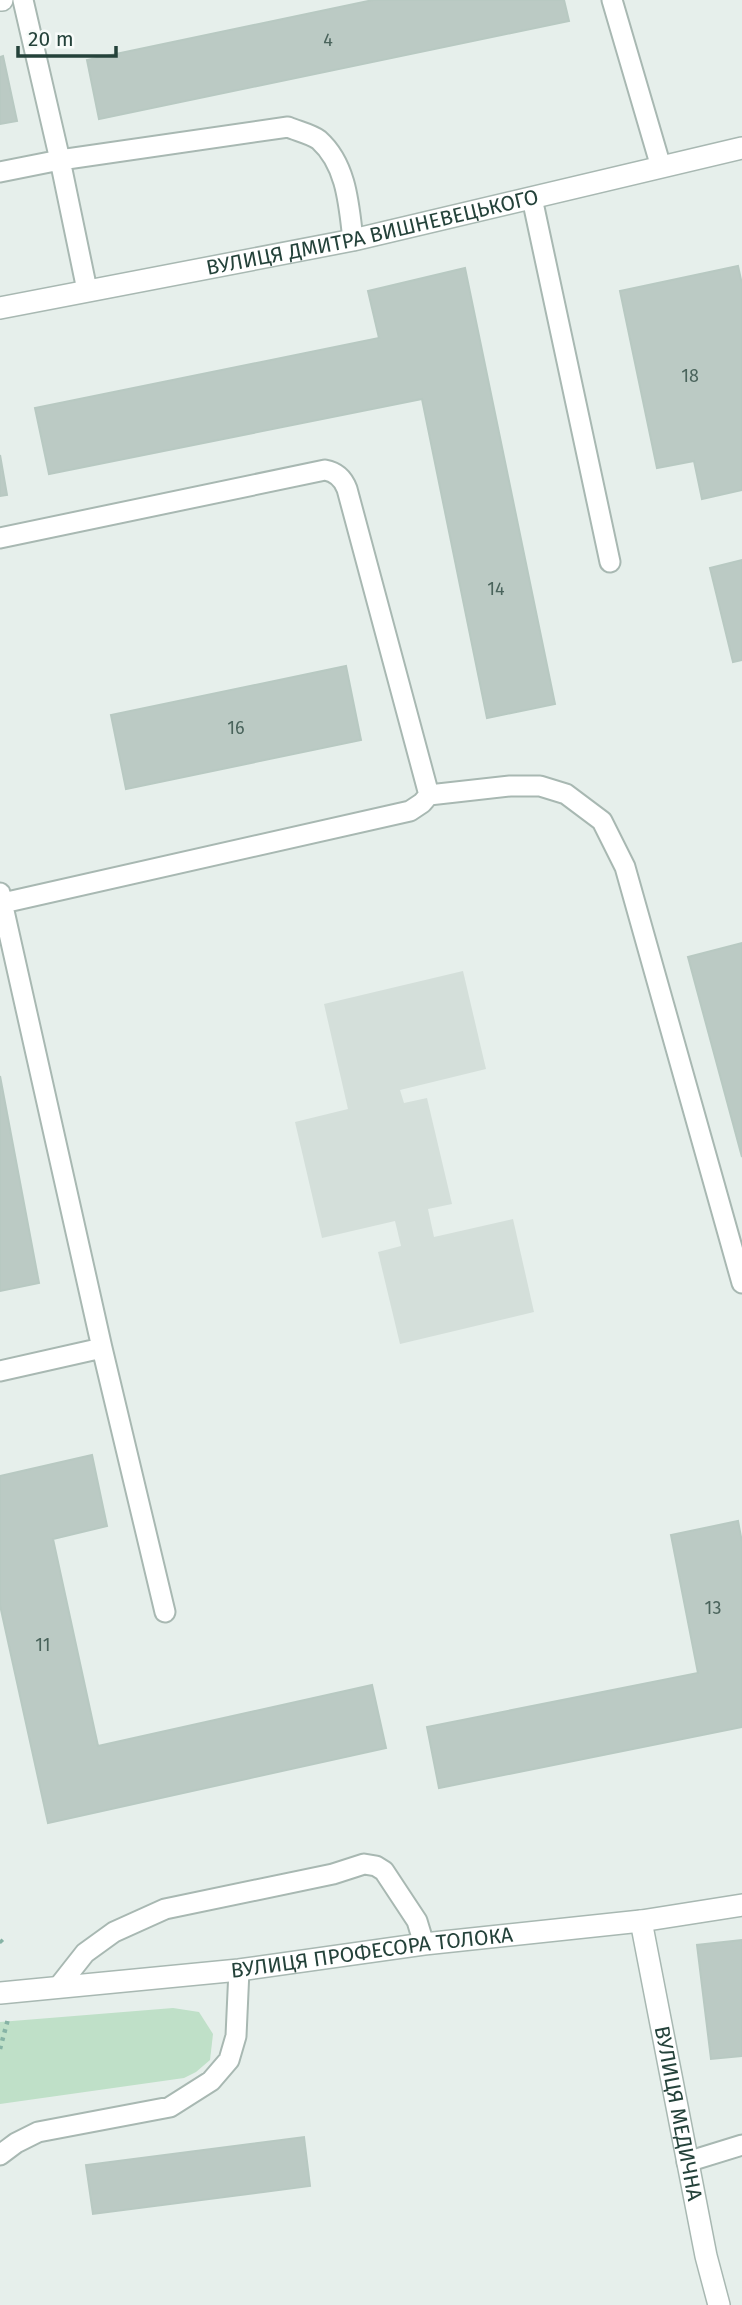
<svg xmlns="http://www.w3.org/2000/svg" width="742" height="2305" font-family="'Fira Sans',sans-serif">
	<rect width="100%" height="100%" fill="#e6efeb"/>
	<path fill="#d4dfda" d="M 463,971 L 486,1069 L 400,1090 L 404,1103 L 427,1098 L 452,1204 L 428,1209 L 434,1237 L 513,1219 L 534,1312 L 400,1344 L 378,1252 L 401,1246 L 395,1221 L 322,1238 L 295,1122 L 348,1109 L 324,1004 Z"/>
	<path fill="#bfe0c8" d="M 173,2008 L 199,2012 L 213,2034 L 210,2060 L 196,2072 L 184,2078 L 0,2104 L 0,2022 Z"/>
	<path fill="#bbcac4" stroke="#b8c9c2" stroke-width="2" d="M 373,0 L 564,0 L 569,21 L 99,119 L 87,60 Z
		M 3,56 L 17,121 L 0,124 L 0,57 Z
		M 738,266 L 742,284 L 742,490 L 702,499 L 694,461 L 657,468 L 620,291 Z
		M 465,268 L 555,704 L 487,718 L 422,399 L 49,474 L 35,408 L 379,338 L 368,291 Z
		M 0,455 L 7,495 L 0,496 Z
		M 742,560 L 742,660 L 733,662 L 710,568 Z
		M 346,666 L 361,740 L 126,789 L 111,715 Z
		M 742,943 L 742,1157 L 688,957 Z
		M 0,1076 L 39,1283 L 0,1291 Z
		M 92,1455 L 107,1526 L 53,1539 L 98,1746 L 372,1685 L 386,1748 L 48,1823 L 0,1605 L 0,1476 Z
		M 738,1521 L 742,1542 L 742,1727 L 439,1788 L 427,1727 L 698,1673 L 671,1535 Z
		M 742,1940 L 742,2056 L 711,2059 L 697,1945 Z
		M 304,2137 L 310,2186 L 93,2214 L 86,2165 Z"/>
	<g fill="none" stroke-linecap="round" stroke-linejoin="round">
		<defs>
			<path id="service" d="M 23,0 L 60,160 L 87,290
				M 612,0 L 661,167
				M 0,172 L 60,160 L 288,127 C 297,131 311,134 319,140 C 347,165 349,206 353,240
				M 532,198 L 610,562
				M 0,538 L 325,470 C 336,472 343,478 347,489 L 429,795
				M 0,893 L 102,1348
				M 3,903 L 410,811 L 422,803 L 429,795 L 510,786 L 540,786 L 566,794 L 602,821 L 625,867 L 742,1283
				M 0,1371 L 102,1348 L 165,1612
				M 59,1986 L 85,1953 L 114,1932 L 165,1909 L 333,1874 L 364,1864 L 376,1866 L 384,1871 L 417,1921 L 424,1944
				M 0,2155 L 16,2143 L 38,2132 L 170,2107 L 211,2081 L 229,2060 L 236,2036 L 239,1970
				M 687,2162 L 742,2145"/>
			<g id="minor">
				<path d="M 0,0 L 2,0"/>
				<path id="s1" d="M 641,1921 L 706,2256 L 719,2305"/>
			</g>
			<g id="tertiary">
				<path id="s2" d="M 0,308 L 353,240 L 742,148"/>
				<path id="s3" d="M 0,1993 L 239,1970 L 424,1944 L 641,1921 L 742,1905"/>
			</g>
		</defs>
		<use href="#service" stroke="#a8b8b2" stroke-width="23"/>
		<use href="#minor" stroke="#a8b8b2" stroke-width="24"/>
		<use href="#tertiary" stroke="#a8b8b2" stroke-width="24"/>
		<path stroke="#86b3a5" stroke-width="4.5" stroke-dasharray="3.5 5" stroke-linecap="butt" d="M 0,1940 L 4,1944
			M 0,2049 L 8,2019"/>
		<use href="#service" stroke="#fff" stroke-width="19"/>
		<use href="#minor" stroke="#fff" stroke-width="21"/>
		<use href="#tertiary" stroke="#fff" stroke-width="21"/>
	</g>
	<g text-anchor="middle" stroke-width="7" stroke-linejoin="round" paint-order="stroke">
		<g font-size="18" fill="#4a645c">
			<text x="328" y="46">4</text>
			<text x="690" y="382">18</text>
			<text x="496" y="595">14</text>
			<text x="236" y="734">16</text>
			<text x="713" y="1614">13</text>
			<text x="43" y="1651">11</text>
		</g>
		<g font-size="21" fill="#24423a" stroke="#f7fbf9">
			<text dy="7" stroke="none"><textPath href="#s2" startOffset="380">ВУЛИЦЯ ДМИТРА ВИШНЕВЕЦЬКОГО</textPath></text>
			<text dy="7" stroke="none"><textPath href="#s3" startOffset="374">ВУЛИЦЯ ПРОФЕСОРА ТОЛОКА</textPath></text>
			<text dy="7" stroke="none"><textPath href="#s1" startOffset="196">ВУЛИЦЯ МЕДИЧНА</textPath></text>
		</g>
	</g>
	<path d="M18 46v10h98v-10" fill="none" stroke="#24423a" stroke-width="3.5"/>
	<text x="28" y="46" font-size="21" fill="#24423a" stroke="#f7fbf9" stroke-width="5" paint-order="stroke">20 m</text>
</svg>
